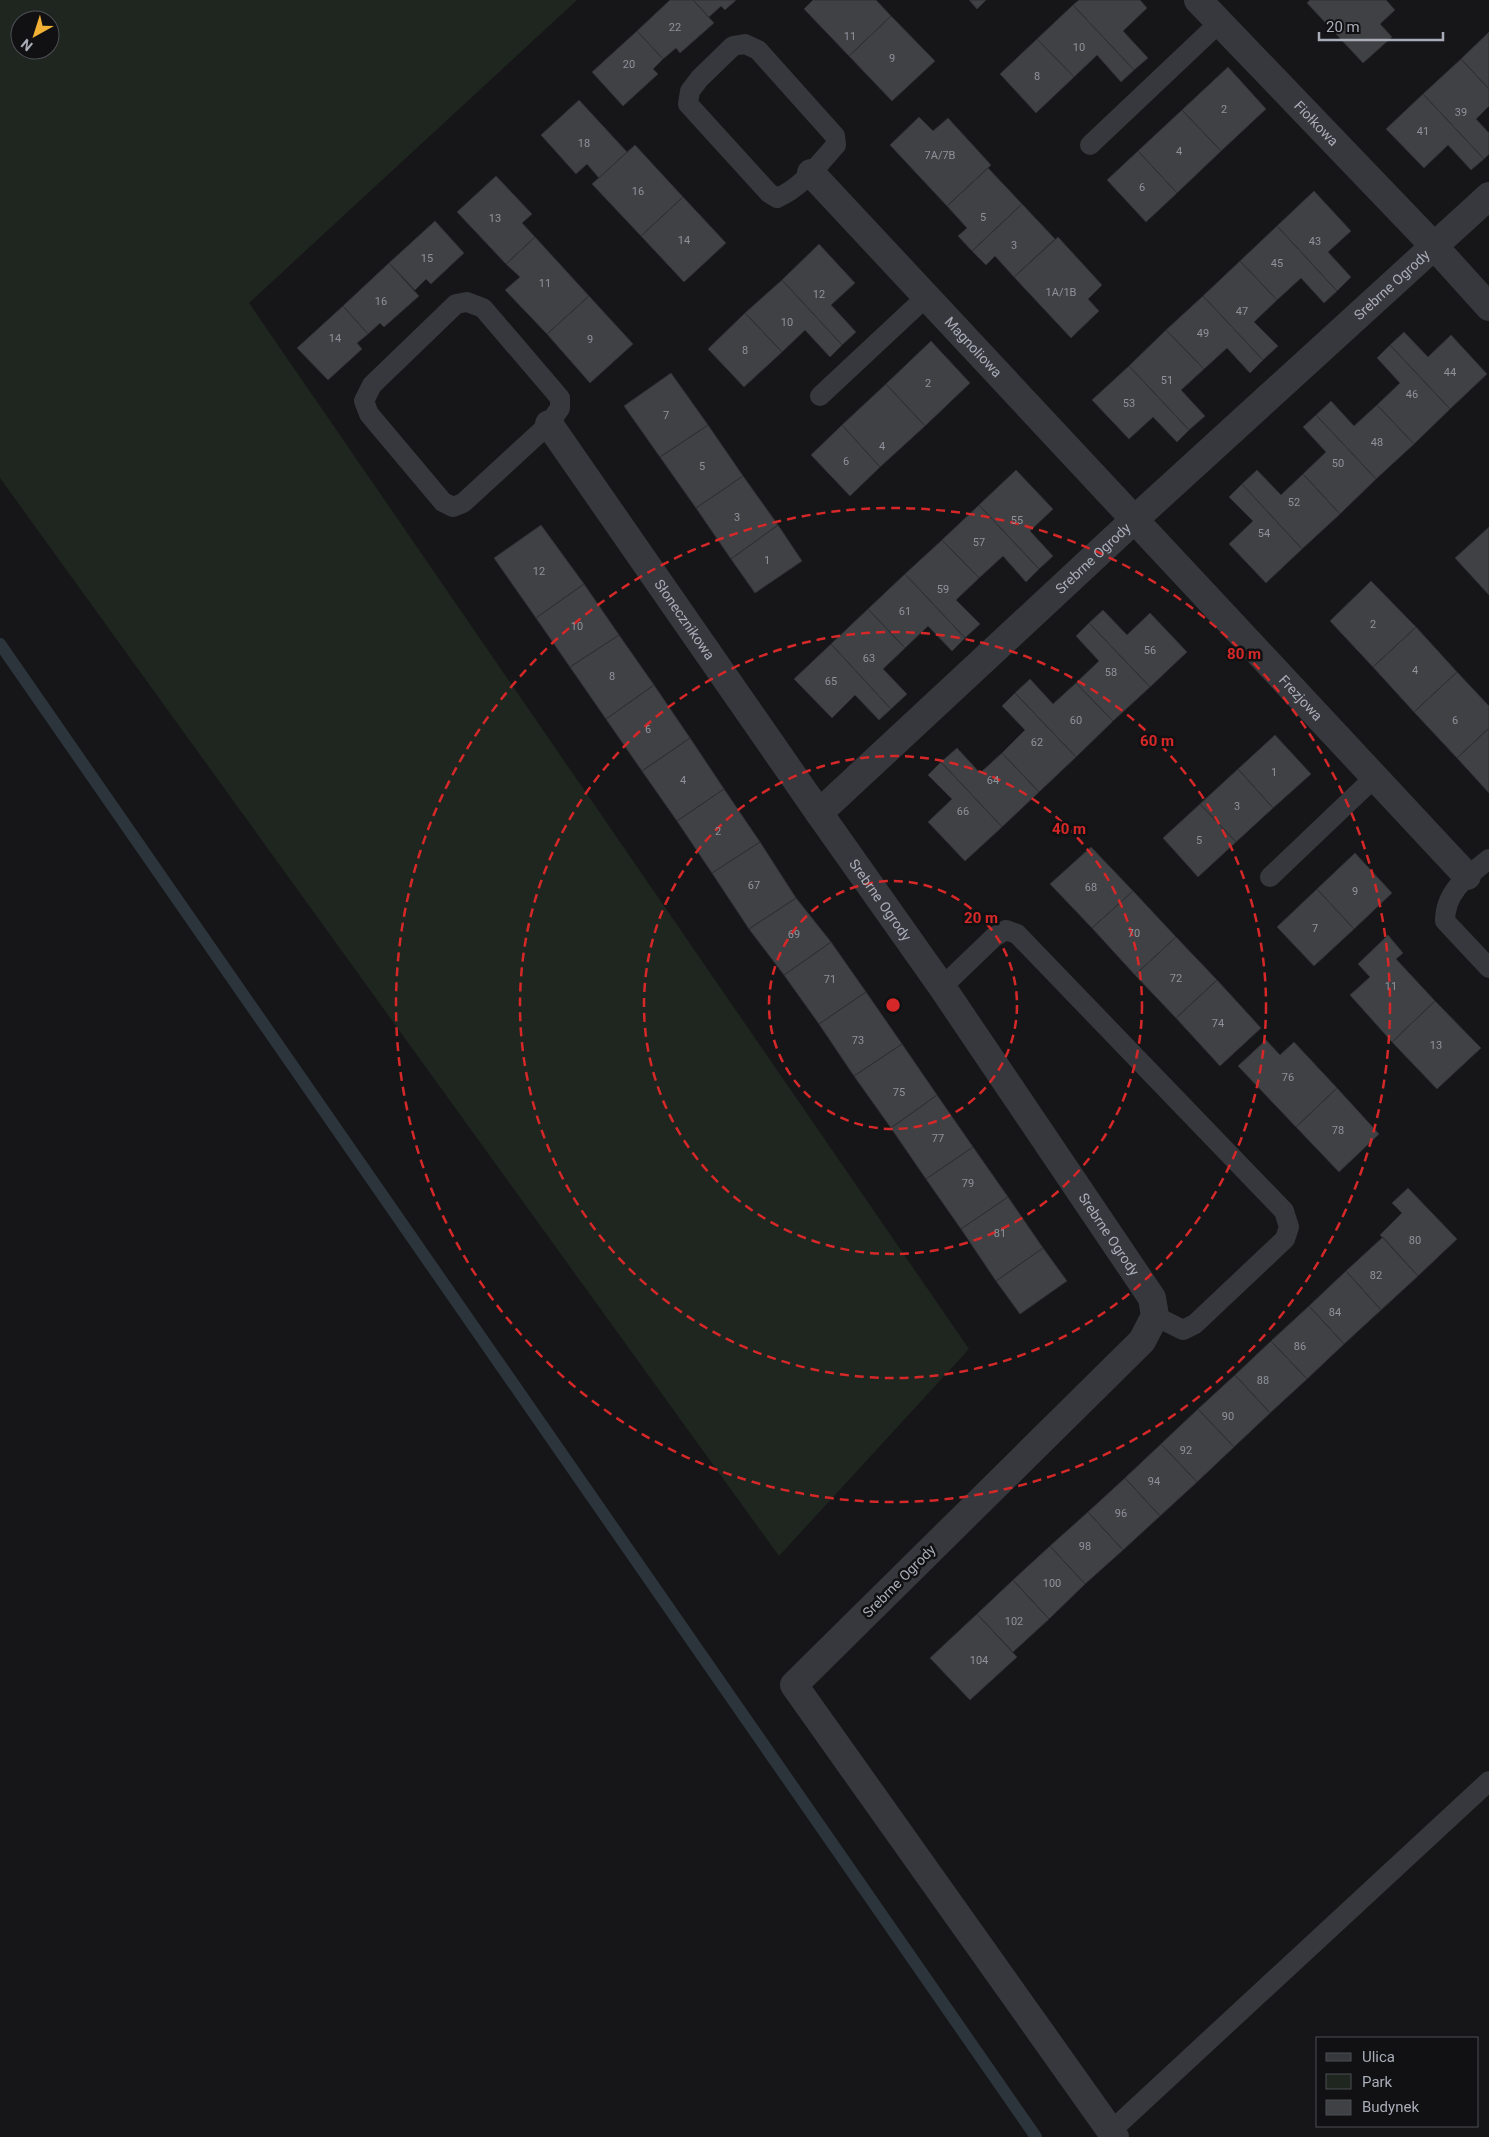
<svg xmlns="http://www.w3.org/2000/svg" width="1489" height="2137" font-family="Roboto,sans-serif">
	<rect width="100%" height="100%" fill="#161618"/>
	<path fill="#1e261f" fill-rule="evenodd" d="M 0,0 L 577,0 L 249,303 L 969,1349 L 779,1556 L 0,478 ZM 20,20 L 50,20 L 50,50 L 20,50 Z"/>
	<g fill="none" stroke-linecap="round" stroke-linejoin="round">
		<path stroke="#2c353c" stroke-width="12" d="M 0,644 L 1036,2137"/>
	</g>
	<path fill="#404145" stroke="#303034" d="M 670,0 L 693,0 L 714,23 L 680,53 L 676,48 L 663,59 L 637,31 Z
		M 693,0 L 736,0 L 725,10 L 721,6 L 709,17 Z
		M 813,0 L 876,0 L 891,16 L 849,56 L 804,9 Z
		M 969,0 L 986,0 L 977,9 Z
		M 1079,0 L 1140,0 L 1147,8 L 1123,31 L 1148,58 L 1134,70 L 1073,5 Z
		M 1310,0 L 1386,0 L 1395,10 L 1380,24 L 1392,37 L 1363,63 L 1307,3 Z
		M 1073,5 L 1134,70 L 1121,82 L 1097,55 L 1074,77 L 1037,39 Z
		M 891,16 L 935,61 L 892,101 L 849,56 Z
		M 637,31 L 663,59 L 653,69 L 658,74 L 623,106 L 592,72 Z
		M 1489,32 L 1489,89 L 1461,59 Z
		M 1037,39 L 1074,77 L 1036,113 L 1000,74 Z
		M 1461,59 L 1489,89 L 1489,106 L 1476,119 L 1489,133 L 1489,154 L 1484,159 L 1423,94 Z
		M 1228,67 L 1266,109 L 1221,151 L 1182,110 Z
		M 1423,94 L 1484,159 L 1471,170 L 1448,145 L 1424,168 L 1386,129 Z
		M 579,100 L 627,152 L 599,178 L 587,164 L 576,174 L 541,135 Z
		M 1182,110 L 1221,151 L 1177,193 L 1138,151 Z
		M 919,117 L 933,131 L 948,118 L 991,165 L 947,206 L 890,145 Z
		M 635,145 L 683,197 L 641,236 L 592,184 Z
		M 1138,151 L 1177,193 L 1146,222 L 1107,180 Z
		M 988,168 L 1022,204 L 972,251 L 958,236 L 967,228 L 947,206 Z
		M 496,176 L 532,214 L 522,223 L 535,237 L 506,264 L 457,212 Z
		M 1314,191 L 1351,231 L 1328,252 L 1351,277 L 1337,291 L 1277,226 Z
		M 683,197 L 726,243 L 684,282 L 641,236 Z
		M 1022,204 L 1055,239 L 1014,277 L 995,256 L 986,265 L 972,251 Z
		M 435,221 L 464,253 L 431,284 L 426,279 L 415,290 L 389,263 Z
		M 1277,226 L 1337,291 L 1324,303 L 1301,278 L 1277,300 L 1240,261 Z
		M 535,237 L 589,296 L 547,334 L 505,290 L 520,277 L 506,264 Z
		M 1058,237 L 1102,285 L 1088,299 L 1099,311 L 1071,338 L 1014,277 Z
		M 819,244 L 855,283 L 831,305 L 856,332 L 842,345 L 782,280 Z
		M 1240,261 L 1277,300 L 1254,322 L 1278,346 L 1263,360 L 1203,296 Z
		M 389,263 L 419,296 L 384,327 L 380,323 L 368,334 L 343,306 Z
		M 782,280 L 842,345 L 830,357 L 805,330 L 782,352 L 745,313 Z
		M 589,296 L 633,344 L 590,383 L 547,334 Z
		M 1203,296 L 1263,360 L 1250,373 L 1227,348 L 1204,369 L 1166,330 Z
		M 343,306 L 368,334 L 357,343 L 362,349 L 328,380 L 297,348 Z
		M 745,313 L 782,352 L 744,387 L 708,349 Z
		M 1166,330 L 1204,369 L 1181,390 L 1205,416 L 1189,430 L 1129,366 Z
		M 1404,332 L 1428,357 L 1451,335 L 1487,374 L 1450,409 L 1390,345 Z
		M 931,341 L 970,383 L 925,426 L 886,384 Z
		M 1390,345 L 1450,409 L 1414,444 L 1377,405 L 1400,383 L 1377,358 Z
		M 1129,366 L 1189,430 L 1177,442 L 1153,417 L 1129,439 L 1092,400 Z
		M 671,373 L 708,425 L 660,457 L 624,406 Z
		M 886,384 L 925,426 L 880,467 L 842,425 Z
		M 1331,401 L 1354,426 L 1377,405 L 1414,444 L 1376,479 L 1316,415 Z
		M 1316,415 L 1376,479 L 1340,514 L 1303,474 L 1326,452 L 1303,427 Z
		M 708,425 L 743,476 L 696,508 L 660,457 Z
		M 842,425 L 880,467 L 850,496 L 811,455 Z
		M 1016,470 L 1053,509 L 1030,531 L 1053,556 L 1039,569 L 979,505 Z
		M 1257,470 L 1281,495 L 1303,474 L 1340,514 L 1302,549 L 1242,484 Z
		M 743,476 L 778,525 L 731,559 L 696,508 Z
		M 1242,484 L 1302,549 L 1266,583 L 1229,544 L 1253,521 L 1229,497 Z
		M 979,505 L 1039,569 L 1026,582 L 1003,556 L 979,578 L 942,540 Z
		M 541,525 L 584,584 L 536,618 L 494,558 Z
		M 778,525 L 802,561 L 755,593 L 731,559 Z
		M 1489,527 L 1489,595 L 1455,558 Z
		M 942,540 L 979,578 L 956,600 L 980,624 L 965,638 L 905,574 Z
		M 905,574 L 965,638 L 952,651 L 928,626 L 905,648 L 868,609 Z
		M 1371,581 L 1416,627 L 1373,667 L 1330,621 Z
		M 584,584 L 619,635 L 570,667 L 536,618 Z
		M 868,609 L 905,648 L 883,669 L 907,694 L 891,709 L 831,644 Z
		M 1103,610 L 1127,635 L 1150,613 L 1187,652 L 1150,687 L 1089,623 Z
		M 1089,623 L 1150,687 L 1113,721 L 1076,683 L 1099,661 L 1076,636 Z
		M 1416,627 L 1457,672 L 1414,712 L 1373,667 Z
		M 619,635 L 654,685 L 606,719 L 570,667 Z
		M 831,644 L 891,709 L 879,720 L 855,695 L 832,718 L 794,679 Z
		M 1457,672 L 1489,706 L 1489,728 L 1457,758 L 1414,712 Z
		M 1030,679 L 1053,704 L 1076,683 L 1113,721 L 1076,757 L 1015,693 Z
		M 654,685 L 690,738 L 642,771 L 606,719 Z
		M 1015,693 L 1076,757 L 1039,792 L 1002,753 L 1025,730 L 1002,706 Z
		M 1489,728 L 1489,793 L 1457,758 Z
		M 1275,735 L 1311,774 L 1273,808 L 1238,769 Z
		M 690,738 L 724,789 L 677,821 L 642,771 Z
		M 957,748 L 980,773 L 1002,753 L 1039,792 L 1002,827 L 941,762 Z
		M 941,762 L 1002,827 L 965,861 L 928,822 L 952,799 L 928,775 Z
		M 1238,769 L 1273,808 L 1236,842 L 1200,804 Z
		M 724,789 L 760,842 L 712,873 L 677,821 Z
		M 1200,804 L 1236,842 L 1198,877 L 1163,838 Z
		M 760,842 L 796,898 L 749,929 L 712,873 Z
		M 1091,847 L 1133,891 L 1092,928 L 1050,884 Z
		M 1355,853 L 1392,893 L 1354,929 L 1317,889 Z
		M 1317,889 L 1354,929 L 1314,966 L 1277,927 Z
		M 1133,891 L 1176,937 L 1135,975 L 1092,928 Z
		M 796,898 L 831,942 L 784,975 L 749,929 Z
		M 1388,935 L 1403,953 L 1396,959 L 1435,1001 L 1392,1042 L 1350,995 L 1370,977 L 1358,964 Z
		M 1176,937 L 1217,980 L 1176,1018 L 1135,975 Z
		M 831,942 L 866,992 L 819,1024 L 784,975 Z
		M 1217,980 L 1261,1028 L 1220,1066 L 1176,1018 Z
		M 866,992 L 902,1044 L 854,1076 L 819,1024 Z
		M 1435,1001 L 1481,1048 L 1437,1089 L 1392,1042 Z
		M 1266,1040 L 1280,1055 L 1294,1042 L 1337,1088 L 1296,1127 L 1238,1066 Z
		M 902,1044 L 937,1095 L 891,1128 L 854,1076 Z
		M 1337,1088 L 1379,1134 L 1339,1172 L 1296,1127 Z
		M 937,1095 L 973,1147 L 926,1179 L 891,1128 Z
		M 973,1147 L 1008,1197 L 961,1229 L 926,1179 Z
		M 1408,1188 L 1457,1239 L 1418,1276 L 1380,1235 L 1402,1213 L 1392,1203 Z
		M 1008,1197 L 1043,1248 L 996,1281 L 961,1229 Z
		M 1383,1237 L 1418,1276 L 1381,1310 L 1346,1271 Z
		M 1043,1248 L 1067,1281 L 1020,1314 L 996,1281 Z
		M 1346,1271 L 1381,1310 L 1344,1344 L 1309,1306 Z
		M 1309,1306 L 1344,1344 L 1307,1379 L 1271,1341 Z
		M 1271,1341 L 1307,1379 L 1270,1413 L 1235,1375 Z
		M 1235,1375 L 1270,1413 L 1234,1447 L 1198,1409 Z
		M 1198,1409 L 1234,1447 L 1197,1482 L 1161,1444 Z
		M 1161,1444 L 1197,1482 L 1160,1516 L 1125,1478 Z
		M 1125,1478 L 1160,1516 L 1123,1550 L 1088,1512 Z
		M 1088,1512 L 1123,1550 L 1085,1584 L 1050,1546 Z
		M 1050,1546 L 1085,1584 L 1049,1619 L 1013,1580 Z
		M 1013,1580 L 1049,1619 L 1013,1652 L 977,1614 Z
		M 977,1614 L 1017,1657 L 970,1700 L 930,1658 Z"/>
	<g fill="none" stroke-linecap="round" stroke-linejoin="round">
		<path stroke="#37383d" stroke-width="20" d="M 745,44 L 758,50 L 835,136 L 836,145 C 818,165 802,187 777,198 L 769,193 L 688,104 L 690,91 L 700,78 L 733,46 Z
			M 1090,145 L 1219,23
			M 467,302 L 483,308 L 560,398 L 560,408 L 549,424 L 463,503 L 453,507 L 443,502 L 369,414 L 364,401 L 372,385 L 456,304 Z
			M 820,396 L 926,297
			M 1489,859 C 1468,876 1445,891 1445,921 L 1489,968
			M 1270,877 L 1376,776
			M 942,987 L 994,937 L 1006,930 L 1017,934 L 1284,1211 L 1289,1227 L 1285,1239 L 1195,1324 L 1183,1330 L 1155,1316
			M 1111,2131 L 1489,1781"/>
		<g stroke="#37383d" stroke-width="28">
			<path id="s1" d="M 1198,0 L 1434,246 L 1489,307"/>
			<path id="s2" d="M 811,173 L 1467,876"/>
			<path id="s3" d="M 549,424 L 819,813 L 942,987 L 1152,1298 L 1155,1316 L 1142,1341 L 794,1685 L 1115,2137"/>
			<path id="s4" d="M 819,813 L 1134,520 L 1489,196"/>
		</g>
	</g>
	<g fill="none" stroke="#d62828" stroke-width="2.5" stroke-dasharray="9 6">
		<circle cx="893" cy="1005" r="124"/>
		<circle cx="893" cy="1005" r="249"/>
		<circle cx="893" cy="1005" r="373"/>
		<circle cx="893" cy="1005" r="497"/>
	</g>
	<g text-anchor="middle" stroke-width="5" stroke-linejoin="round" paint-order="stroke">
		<g font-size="11" fill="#8e929b">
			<text x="675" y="31">22</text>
			<text x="850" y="40">11</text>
			<text x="1079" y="51">10</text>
			<text x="892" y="62">9</text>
			<text x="629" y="68">20</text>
			<text x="1037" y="80">8</text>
			<text x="1224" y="113">2</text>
			<text x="1461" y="116">39</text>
			<text x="1423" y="135">41</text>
			<text x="584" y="147">18</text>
			<text x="1179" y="155">4</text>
			<text x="940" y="159">7A/7B</text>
			<text x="1142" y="191">6</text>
			<text x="638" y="195">16</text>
			<text x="983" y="221">5</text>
			<text x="495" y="222">13</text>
			<text x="684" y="244">14</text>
			<text x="1315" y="245">43</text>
			<text x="1014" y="249">3</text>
			<text x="427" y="262">15</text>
			<text x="1277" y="267">45</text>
			<text x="545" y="287">11</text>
			<text x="1061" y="296">1A/1B</text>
			<text x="819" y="298">12</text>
			<text x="381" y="305">16</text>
			<text x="1242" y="315">47</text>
			<text x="787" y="326">10</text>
			<text x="1203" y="337">49</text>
			<text x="335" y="342">14</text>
			<text x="590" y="343">9</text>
			<text x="745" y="354">8</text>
			<text x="1450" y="376">44</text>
			<text x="1167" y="384">51</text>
			<text x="928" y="387">2</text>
			<text x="1412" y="398">46</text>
			<text x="1129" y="407">53</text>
			<text x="666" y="419">7</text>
			<text x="1377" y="446">48</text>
			<text x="882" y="450">4</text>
			<text x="846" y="465">6</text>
			<text x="1338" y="467">50</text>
			<text x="702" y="470">5</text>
			<text x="1294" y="506">52</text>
			<text x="737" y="521">3</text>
			<text x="1017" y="524">55</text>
			<text x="1264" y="537">54</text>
			<text x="979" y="546">57</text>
			<text x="767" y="564">1</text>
			<text x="539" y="575">12</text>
			<text x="943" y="593">59</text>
			<text x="905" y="615">61</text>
			<text x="1373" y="628">2</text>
			<text x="577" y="630">10</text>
			<text x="1150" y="654">56</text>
			<text x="869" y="662">63</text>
			<text x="1415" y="674">4</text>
			<text x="1111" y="676">58</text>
			<text x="612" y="680">8</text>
			<text x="831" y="685">65</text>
			<text x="1076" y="724">60</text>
			<text x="1455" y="724">6</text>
			<text x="648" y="733">6</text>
			<text x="1037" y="746">62</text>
			<text x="1274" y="776">1</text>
			<text x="683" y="784">4</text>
			<text x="993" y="784">64</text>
			<text x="1237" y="810">3</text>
			<text x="963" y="815">66</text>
			<text x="718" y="835">2</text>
			<text x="1199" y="844">5</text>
			<text x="754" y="889">67</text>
			<text x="1091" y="891">68</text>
			<text x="1355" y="895">9</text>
			<text x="1315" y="932">7</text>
			<text x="1134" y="937">70</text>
			<text x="794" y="938">69</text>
			<text x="1176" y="982">72</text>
			<text x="830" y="983">71</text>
			<text x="1391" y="990">11</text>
			<text x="1218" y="1027">74</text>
			<text x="858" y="1044">73</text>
			<text x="1436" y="1049">13</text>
			<text x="1288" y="1081">76</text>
			<text x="899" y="1096">75</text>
			<text x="1338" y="1134">78</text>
			<text x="938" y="1142">77</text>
			<text x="968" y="1187">79</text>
			<text x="1000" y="1237">81</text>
			<text x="1415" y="1244">80</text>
			<text x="1376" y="1279">82</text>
			<text x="1335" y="1316">84</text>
			<text x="1300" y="1350">86</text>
			<text x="1263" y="1384">88</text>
			<text x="1228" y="1420">90</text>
			<text x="1186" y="1454">92</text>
			<text x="1154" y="1485">94</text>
			<text x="1121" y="1517">96</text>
			<text x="1085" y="1550">98</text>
			<text x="1052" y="1587">100</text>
			<text x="1014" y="1625">102</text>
			<text x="979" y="1664">104</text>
		</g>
		<g font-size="14" fill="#a8adb8" stroke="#111113">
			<text dy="5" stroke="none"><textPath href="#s1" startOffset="171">Fiołkowa</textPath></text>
			<text dy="5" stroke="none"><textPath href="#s4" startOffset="779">Srebrne Ogrody</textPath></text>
			<text dy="5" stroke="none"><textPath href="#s2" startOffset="238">Magnoliowa</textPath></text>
			<text dy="5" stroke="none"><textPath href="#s4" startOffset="374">Srebrne Ogrody</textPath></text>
			<text dy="5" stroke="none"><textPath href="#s3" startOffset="238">Słonecznikowa</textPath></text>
			<text dy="5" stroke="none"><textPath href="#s2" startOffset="718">Frezjowa</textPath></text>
			<text dy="5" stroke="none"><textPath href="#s3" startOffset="580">Srebrne Ogrody</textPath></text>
			<text dy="5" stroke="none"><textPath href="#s3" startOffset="985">Srebrne Ogrody</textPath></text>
			<text transform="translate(899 1581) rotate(-45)" y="5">Srebrne Ogrody</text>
		</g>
	</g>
	<circle cx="893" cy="1005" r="8" fill="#d62828" stroke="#111113" stroke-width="2.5"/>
	<g font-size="15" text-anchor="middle" font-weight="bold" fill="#d62828" stroke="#111113" stroke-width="5" stroke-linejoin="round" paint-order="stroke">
		<text x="1244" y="659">80 m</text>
		<text x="1157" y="746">60 m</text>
		<text x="1069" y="834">40 m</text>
		<text x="981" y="923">20 m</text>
	</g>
	<rect x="1316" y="2037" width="162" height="90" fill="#111113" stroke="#4d4f55"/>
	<rect x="1326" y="2053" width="25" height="8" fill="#37383d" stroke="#4d4f55"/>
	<text x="1362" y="2062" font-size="15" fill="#a8adb8">Ulica</text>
	<rect x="1326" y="2074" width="25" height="15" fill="#1e261f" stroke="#4d4f55"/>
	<text x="1362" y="2087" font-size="15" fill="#a8adb8">Park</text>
	<rect x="1326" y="2100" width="25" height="15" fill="#404145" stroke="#4d4f55"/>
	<text x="1362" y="2112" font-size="15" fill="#a8adb8">Budynek</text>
	<g transform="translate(35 35) rotate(219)"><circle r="24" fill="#111113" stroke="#4d4f55"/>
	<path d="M0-4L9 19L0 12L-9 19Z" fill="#f2b134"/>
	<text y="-8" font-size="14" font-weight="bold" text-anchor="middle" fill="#a8adb8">N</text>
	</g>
	<path d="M1319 32v8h124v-8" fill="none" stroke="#a8adb8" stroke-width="2.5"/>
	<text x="1326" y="32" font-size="15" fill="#a8adb8" stroke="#111113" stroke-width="4" paint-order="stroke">20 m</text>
</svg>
